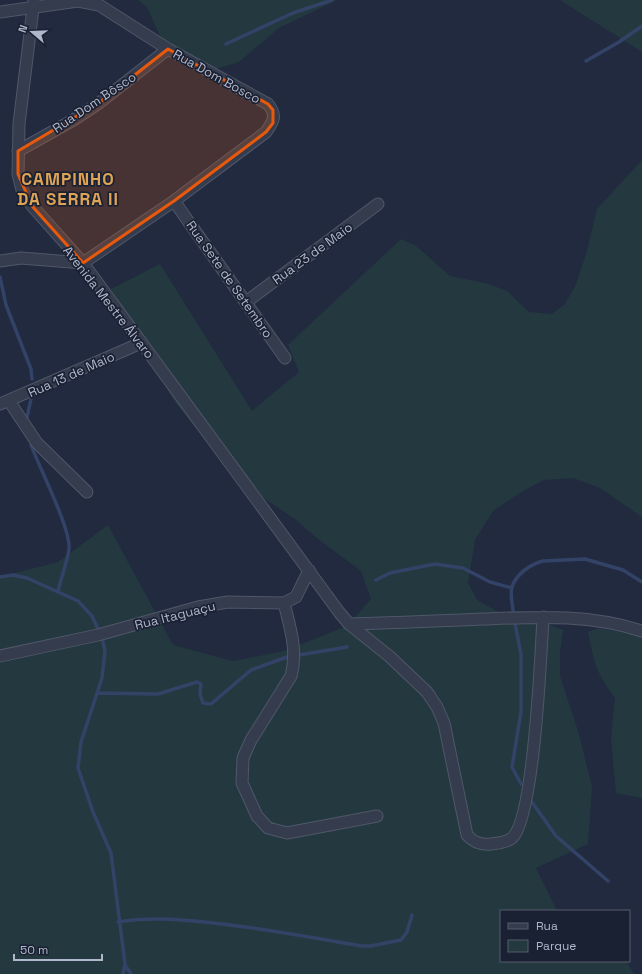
<svg xmlns="http://www.w3.org/2000/svg" width="642" height="974" font-family="'Space Grotesk',sans-serif">
	<rect width="100%" height="100%" fill="#212a3f"/>
	<path fill="#23393f" d="M 138,0 L 337,0 L 279,28 L 239,62 L 216,69 L 206,67 L 161,38 L 147,7 Z
		M 560,0 L 642,0 L 642,52 Z
		M 642,160 L 642,517 L 600,488 L 573,478 L 544,480 L 518,494 L 493,511 L 475,540 L 468,583 L 478,601 L 499,612 L 524,616 L 563,630 L 560,652 L 560,676 L 578,731 L 592,787 L 588,844 L 536,868 L 557,911 L 501,911 L 501,961 L 626,961 L 634,974 L 0,974 L 0,577 L 58,562 L 108,525 L 173,645 L 233,661 L 284,651 L 347,626 L 371,599 L 361,571 L 318,539 L 295,519 L 265,499 L 220,458 L 174,401 L 111,289 L 160,264 L 252,411 L 299,372 L 288,345 L 401,239 L 416,246 L 450,276 L 489,284 L 507,291 L 529,312 L 552,314 L 565,304 L 576,284 L 586,254 L 597,209 Z
		M 599,628 L 642,636 L 642,798 L 616,793 L 611,738 L 615,698 C 596,673 594,662 588,632 Z"/>
	<g fill="none" stroke-linecap="round" stroke-linejoin="round">
		<path stroke="#334267" stroke-width="3.5" d="M 226,44 L 293,13 L 332,0
			M 586,61 L 619,42 L 642,26
			M 0,277 L 6,305 L 31,369 L 32,379
			M 26,422 L 31,399
			M 31,445 C 39,467 71,529 69,549 C 67,563 61,578 58,591
			M 0,577 L 13,575 L 27,578 L 78,601 L 92,616 L 102,638 L 105,651 L 102,678 L 81,742 L 78,768 L 93,812 L 111,853 L 125,964 L 123,974
			M 376,580 L 390,573 L 435,564 L 463,568 L 490,582 L 512,588
			M 513,610 C 512,603 510,593 512,587 C 516,574 531,564 543,561 L 585,559 L 623,570 L 642,582
			M 515,623 L 521,655 L 521,712 L 512,767 L 521,784
			M 97,693 L 158,694 L 197,682 L 201,684 L 200,694 L 203,703 L 211,704 L 251,670 L 287,657 L 347,647
			M 529,798 L 556,836 L 608,881
			M 118,922 C 147,917 175,919 204,922 C 257,927 309,937 361,946 L 371,946 L 401,940 L 407,932 L 412,915
			M 125,965 L 131,974"/>
		<defs>
			<path id="minor" d="M 34,0 L 19,124 L 18,174 L 22,190 L 32,206 L 83,263 L 339,612 L 349,624 L 389,656 L 427,692 L 437,707 L 444,723 L 467,835 C 474,843 481,845 491,844 C 498,843 506,843 512,838 C 534,819 541,653 543,617
				M 0,12 L 78,1 L 99,5 L 168,49 L 268,104 C 277,115 274,121 266,132 L 174,201 L 83,263 L 21,258 L 0,261
				M 18,151 L 75,119 L 99,103 L 168,49
				M 174,201 L 285,358
				M 246,302 L 378,204
				M 9,401 L 37,443 L 87,492
				M 0,404 L 141,343
				M 284,603 C 290,627 298,651 291,676 L 251,740 L 243,758 L 242,783 L 257,816 L 268,828 L 287,833 L 377,816
				M 349,624 C 393,623 438,621 483,619 C 538,617 589,614 642,631
				M 0,656 L 98,635 L 198,607 L 228,602 L 284,603 L 296,597 L 309,570"/>
		</defs>
		<use href="#minor" stroke="#505769" stroke-width="13"/>
		<use href="#minor" stroke="#353c4e" stroke-width="11"/>
	</g>
	<path fill="#e8590c" fill-opacity="0.2" stroke="#e8590c" stroke-width="3" stroke-linejoin="round" d="M 168,49 L 268,104 L 273,110 L 273,123 L 266,132 L 174,201 L 83,263 L 32,206 L 18,174 L 18,151 L 99,103 Z"/>
	<g text-anchor="middle" stroke-width="3.5" stroke-linejoin="round" paint-order="stroke">
		<g font-size="13" fill="#b1b7ca" stroke="#1a2133">
			<text transform="translate(217 76) rotate(29)" y="5">Rua Dom Bosco</text>
			<text transform="translate(94 102) rotate(-34)" y="5">Rua Dom Bôsco</text>
			<text transform="translate(312 253) rotate(-36)" y="5">Rua 23 de Maio</text>
			<text transform="translate(230 279) rotate(55)" y="5">Rua Sete de Setembro</text>
			<text transform="translate(109 302) rotate(52)" y="5">Avenida Mestre Álvaro</text>
			<text transform="translate(71 374) rotate(-24)" y="5">Rua 13 de Maio</text>
			<text transform="translate(175 615) rotate(-14)" y="5">Rua Itaguaçu</text>
		</g>
		<g font-size="17" font-weight="bold" letter-spacing="1" fill="#dfa356" stroke="#1a2133">
			<text x="68" y="185">CAMPINHO<tspan x="68" dy="20">DA SERRA II</tspan></text>
		</g>
	</g>
	<rect x="500" y="910" width="130" height="52" fill="#1a2133" stroke="#565d6f"/>
	<rect x="508" y="923" width="20" height="6" fill="#353c4e" stroke="#565d6f"/>
	<text x="536" y="930" font-size="12" fill="#b1b7ca">Rua</text>
	<rect x="508" y="940" width="20" height="12" fill="#23393f" stroke="#565d6f"/>
	<text x="536" y="950" font-size="12" fill="#b1b7ca">Parque</text>
	<g transform="translate(32 32) rotate(289)" stroke="#1a2133" stroke-width="3" paint-order="stroke">
	<path d="M0-3L7 15L0 10L-7 15Z" fill="#b1b7ca"/>
	<text y="-6" font-size="11" font-weight="bold" text-anchor="middle" fill="#b1b7ca">N</text>
	</g>
	<path d="M14 954v6h88v-6" fill="none" stroke="#b1b7ca" stroke-width="2"/>
	<text x="20" y="954" font-size="12" fill="#b1b7ca" stroke="#1a2133" stroke-width="3" paint-order="stroke">50 m</text>
</svg>
